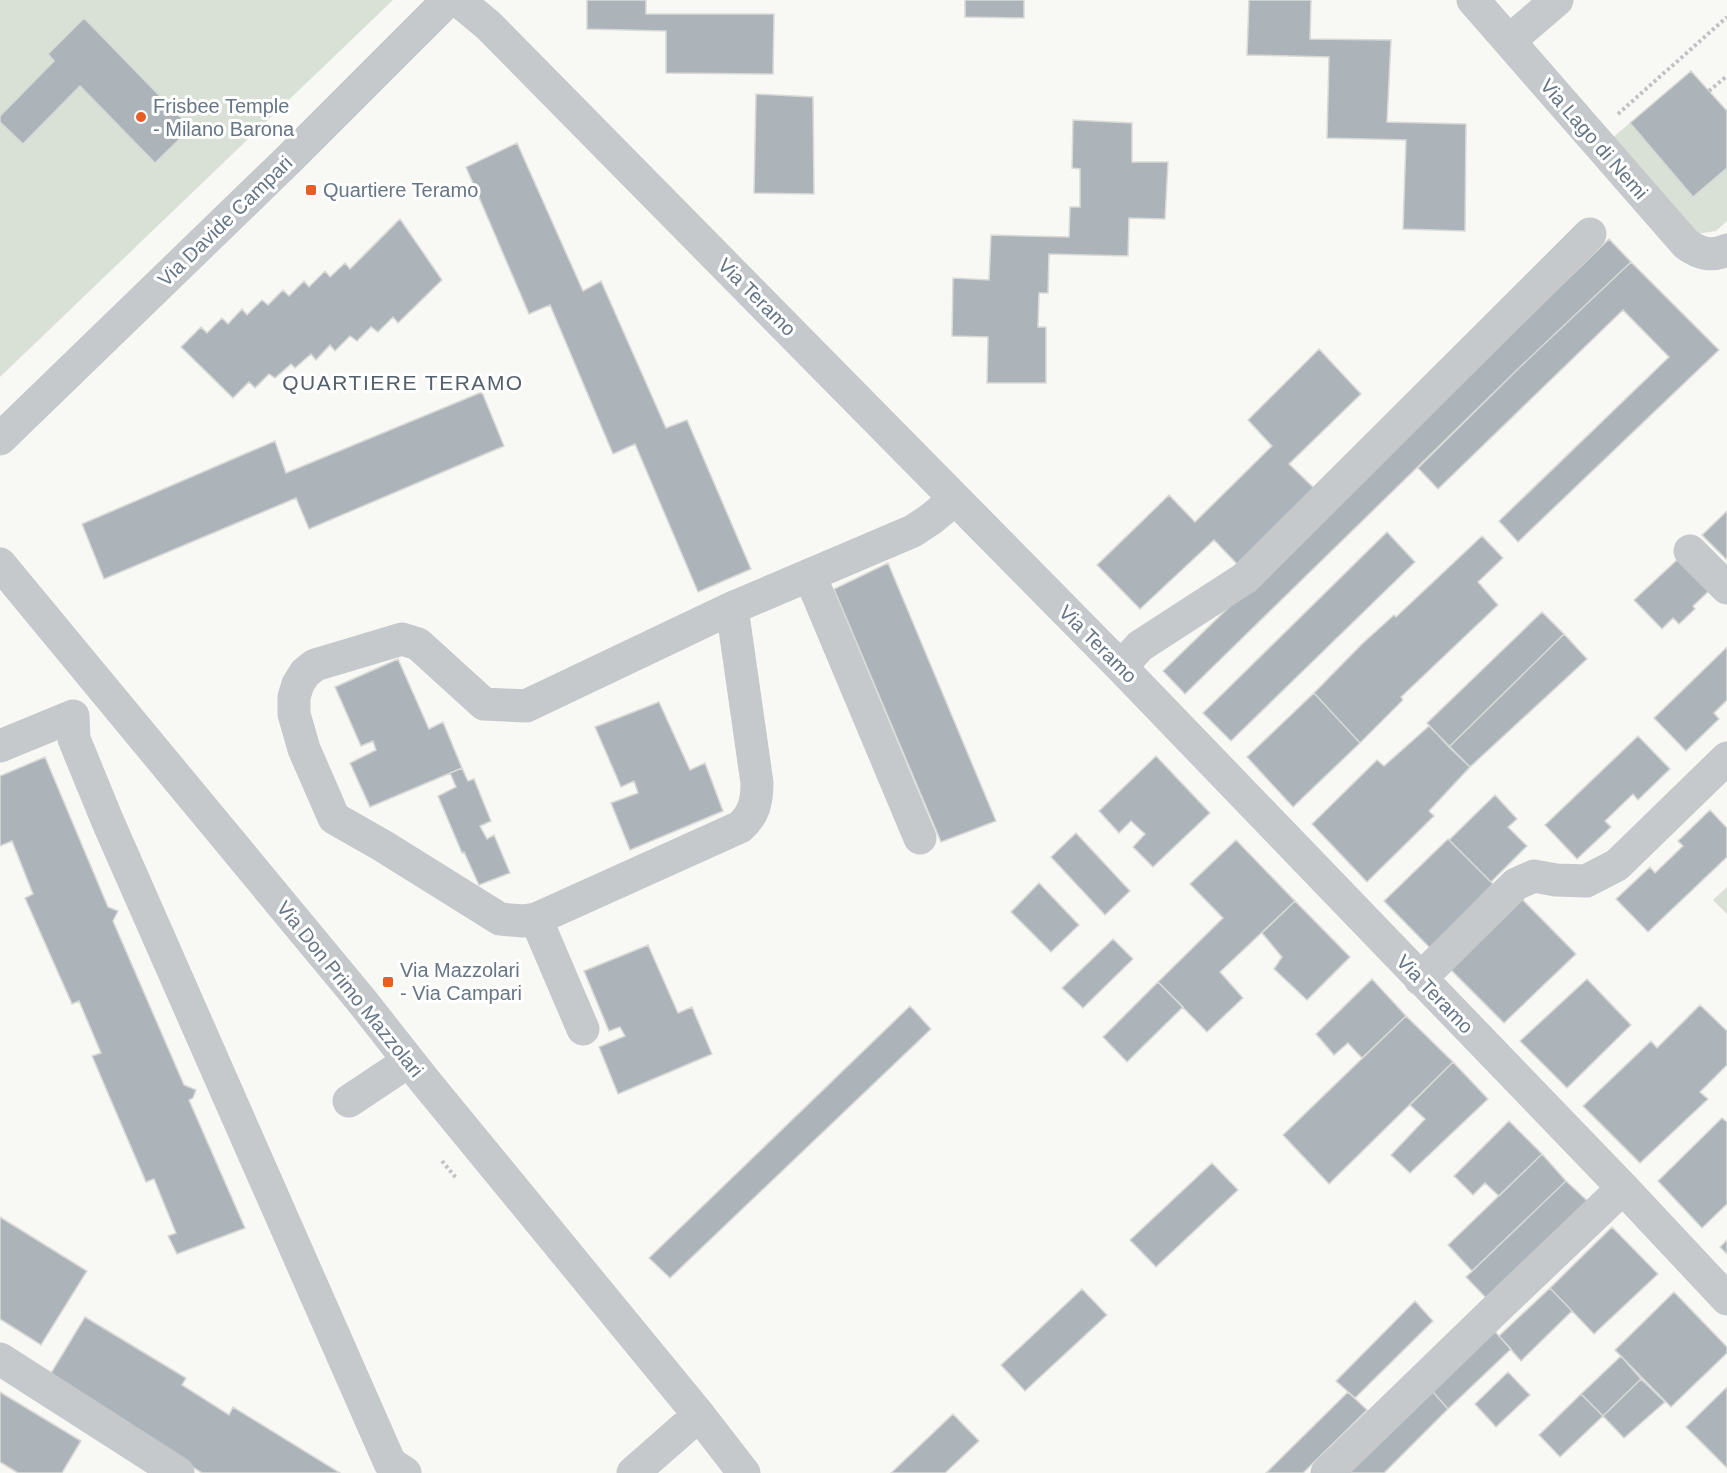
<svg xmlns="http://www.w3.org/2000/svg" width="1727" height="1473" font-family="Arial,sans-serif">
	<rect width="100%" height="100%" fill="#f8f8f5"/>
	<path fill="#d9e0d6" d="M 0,0 L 393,0 L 0,377 Z
		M 1630,123 L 1693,197 L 1727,168 L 1727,221 L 1716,231 L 1696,234 L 1611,139 Z
		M 1727,887 L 1727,914 L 1713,900 Z"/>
	<path fill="#acb4ba" stroke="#d9dad7" stroke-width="1.5" d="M 587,0 L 646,0 L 646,14 L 774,14 L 773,74 L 666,73 L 666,31 L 587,29 Z
		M 965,0 L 1024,0 L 1024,18 L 965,17 Z
		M 1249,0 L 1311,0 L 1310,39 L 1391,40 L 1387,122 L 1466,124 L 1465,231 L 1403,229 L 1406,140 L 1327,138 L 1329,57 L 1247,55 Z
		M 84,18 L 191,128 L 155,163 L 80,86 L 23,144 L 0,122 L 0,116 L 54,61 L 48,54 Z
		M 1691,71 L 1727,111 L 1727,168 L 1693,197 L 1630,123 Z
		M 756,94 L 813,97 L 814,194 L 754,193 Z
		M 1073,120 L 1132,123 L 1132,162 L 1168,162 L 1165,219 L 1129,218 L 1128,256 L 1049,254 L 1048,293 L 1039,293 L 1038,327 L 1046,327 L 1046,383 L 987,383 L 988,337 L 952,336 L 953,278 L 989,280 L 991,235 L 1069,237 L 1070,207 L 1080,207 L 1080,169 L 1072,168 Z
		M 517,143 L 583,291 L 601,281 L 666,428 L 687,420 L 751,569 L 698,592 L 635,444 L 613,454 L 550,305 L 529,314 L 466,167 Z
		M 400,219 L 442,280 L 398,323 L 393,317 L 378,332 L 371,327 L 357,341 L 350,336 L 335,351 L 330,345 L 316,360 L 311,354 L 295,368 L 291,364 L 275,378 L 269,374 L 255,388 L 249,382 L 233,398 L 181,347 L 201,327 L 207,333 L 222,318 L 228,324 L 242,309 L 247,315 L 262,300 L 268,305 L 283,290 L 289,296 L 304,281 L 309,287 L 325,271 L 330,277 L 345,263 L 350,269 Z
		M 1609,239 L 1631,262 L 1519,368 L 1185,694 L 1163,671 Z
		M 1631,262 L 1719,350 L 1518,542 L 1499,521 L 1669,357 L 1623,310 L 1438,489 L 1418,468 L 1519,368 Z
		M 1319,349 L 1361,394 L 1289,464 L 1316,490 L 1238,565 L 1214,540 L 1140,609 L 1097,565 L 1169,495 L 1195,522 L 1272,446 L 1248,420 Z
		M 482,392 L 504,446 L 309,529 L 296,498 L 104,579 L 82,524 L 275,441 L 286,473 Z
		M 1727,511 L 1727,560 L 1702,535 Z
		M 1387,532 L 1415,562 L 1231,741 L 1203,713 Z
		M 1482,536 L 1503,558 L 1478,582 L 1498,605 L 1401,697 L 1403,700 L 1360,743 L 1314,693 L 1362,644 L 1394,615 L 1396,617 Z
		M 1678,559 L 1709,591 L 1693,606 L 1695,609 L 1679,624 L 1673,618 L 1662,629 L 1634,600 Z
		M 888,563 L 996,821 L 941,842 L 834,589 Z
		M 1542,612 L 1564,634 L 1449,747 L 1427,723 Z
		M 1564,634 L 1587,659 L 1470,767 L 1449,747 Z
		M 1727,647 L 1727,700 L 1714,713 L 1719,719 L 1686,751 L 1654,718 Z
		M 398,659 L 429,729 L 443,722 L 462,768 L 370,807 L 350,763 L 376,750 L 373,741 L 361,746 L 335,687 Z
		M 1314,693 L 1360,743 L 1293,807 L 1247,757 Z
		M 659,702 L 690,770 L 705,763 L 723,811 L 630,850 L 611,803 L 638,793 L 634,781 L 621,787 L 595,727 Z
		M 1429,726 L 1470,767 L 1429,811 L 1434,816 L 1367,882 L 1312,824 L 1377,760 L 1384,766 Z
		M 1638,736 L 1670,769 L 1638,800 L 1633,794 L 1605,821 L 1611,827 L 1577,859 L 1545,825 Z
		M 1156,756 L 1210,813 L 1153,867 L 1133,847 L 1145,834 L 1131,821 L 1119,833 L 1099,811 Z
		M 45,757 L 108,907 L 118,911 L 113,921 L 184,1085 L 196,1090 L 193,1098 L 189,1100 L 245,1228 L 177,1254 L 168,1236 L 176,1233 L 154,1179 L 146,1182 L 92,1056 L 101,1053 L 79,1001 L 72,1004 L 25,898 L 33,894 L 12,841 L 0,846 L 0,776 Z
		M 462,768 L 468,781 L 474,779 L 491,821 L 480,826 L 487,839 L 494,835 L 510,873 L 479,885 L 464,852 L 462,853 L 438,796 L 456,787 L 450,773 Z
		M 1495,795 L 1517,819 L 1508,827 L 1527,846 L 1491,882 L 1449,840 Z
		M 1710,810 L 1727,828 L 1727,857 L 1648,932 L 1616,899 L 1650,867 L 1655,873 L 1683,846 L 1678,841 Z
		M 1076,833 L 1130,891 L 1105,915 L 1051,857 Z
		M 1448,839 L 1493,884 L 1430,948 L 1384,901 Z
		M 1236,840 L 1295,901 L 1220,972 L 1243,998 L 1207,1032 L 1158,982 L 1223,918 L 1190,884 Z
		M 1039,883 L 1079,925 L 1051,952 L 1011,912 Z
		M 1519,896 L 1576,954 L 1504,1023 L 1447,966 Z
		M 1295,901 L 1350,957 L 1307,1000 L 1274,969 L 1282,957 L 1262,933 Z
		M 1113,939 L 1133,959 L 1083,1008 L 1062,988 Z
		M 648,945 L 678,1013 L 692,1007 L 712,1054 L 618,1094 L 599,1047 L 625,1036 L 620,1027 L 609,1031 L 584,971 Z
		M 1372,979 L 1406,1016 L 1362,1058 L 1348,1043 L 1334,1055 L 1316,1034 Z
		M 1587,979 L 1631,1025 L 1567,1088 L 1520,1041 Z
		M 1158,982 L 1183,1007 L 1127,1062 L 1103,1037 Z
		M 1700,1005 L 1727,1031 L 1727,1065 L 1700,1092 L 1708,1099 L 1640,1163 L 1583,1106 L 1651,1041 L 1657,1048 Z
		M 910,1006 L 931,1029 L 670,1278 L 649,1258 Z
		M 1406,1016 L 1453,1062 L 1329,1184 L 1283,1135 Z
		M 1453,1062 L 1488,1099 L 1410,1173 L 1391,1155 L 1425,1119 L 1410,1105 Z
		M 1722,1118 L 1727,1122 L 1727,1204 L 1702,1228 L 1658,1181 Z
		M 1509,1121 L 1542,1154 L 1499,1196 L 1485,1183 L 1473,1195 L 1454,1176 Z
		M 1542,1154 L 1566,1181 L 1472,1271 L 1448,1245 Z
		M 1212,1163 L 1238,1190 L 1156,1267 L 1130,1240 Z
		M 1566,1181 L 1596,1209 L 1489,1301 L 1466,1277 Z
		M 0,1217 L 87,1271 L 41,1345 L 0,1319 Z
		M 1612,1227 L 1658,1274 L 1594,1334 L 1550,1288 Z
		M 1727,1240 L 1727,1254 L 1720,1247 Z
		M 1550,1288 L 1572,1311 L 1521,1361 L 1499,1336 Z
		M 1082,1289 L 1107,1315 L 1025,1391 L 1001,1365 Z
		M 1674,1292 L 1727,1347 L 1727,1353 L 1671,1407 L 1615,1350 Z
		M 1415,1301 L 1433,1321 L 1355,1398 L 1336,1381 Z
		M 85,1317 L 186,1378 L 182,1385 L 229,1415 L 233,1407 L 340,1473 L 202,1473 L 48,1378 Z
		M 1488,1324 L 1511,1349 L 1448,1409 L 1426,1384 Z
		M 1621,1356 L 1641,1379 L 1603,1416 L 1581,1394 Z
		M 1508,1372 L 1530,1395 L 1496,1427 L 1475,1404 Z
		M 1641,1379 L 1665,1402 L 1624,1438 L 1603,1416 Z
		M 1426,1384 L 1448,1409 L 1384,1473 L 1345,1473 Z
		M 1727,1387 L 1727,1468 L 1686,1427 Z
		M 0,1392 L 81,1441 L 62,1473 L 18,1473 L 0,1462 Z
		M 1348,1392 L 1367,1410 L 1303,1473 L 1266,1473 Z
		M 1581,1394 L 1603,1416 L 1560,1457 L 1539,1435 Z
		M 953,1414 L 979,1441 L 945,1473 L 891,1473 Z"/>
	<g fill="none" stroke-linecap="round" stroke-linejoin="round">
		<path stroke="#bfc1c3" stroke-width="4" stroke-dasharray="3 3" stroke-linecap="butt" d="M 1709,91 L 1727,76
			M 1618,114 L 1727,17
			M 442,1161 L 457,1179"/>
		<path stroke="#c5c9cc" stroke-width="33" d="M 458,0 L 488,25 L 1121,667 L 1623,1188 L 1727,1299
			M 1473,0 L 1686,244 C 1700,254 1711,257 1727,250
			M 1509,41 L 1557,0
			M 0,439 L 288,160 L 448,0
			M 1690,551 L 1727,588
			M 0,564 L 361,1000 L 424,1080 L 699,1415 L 744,1473
			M 810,576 L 920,838
			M 732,608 L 757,783 C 757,801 754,815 740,827 L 536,919 L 523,921 L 500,919 L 383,846 L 334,818 L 304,749 L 294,714 L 294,697 L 298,684 L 305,673 L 315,665 L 402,639 L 418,644 L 484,704 L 526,706 L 732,608 L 913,531 L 931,519 L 955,499
			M 1121,667 L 1140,646 L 1245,578 L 1590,234
			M 0,746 L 73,716 L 74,739 L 108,822 L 390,1463 L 405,1473
			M 536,919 L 583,1029
			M 1420,979 L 1516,884 L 1534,876 L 1556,880 L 1586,881 L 1617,865 L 1727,758
			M 349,1101 L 409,1061
			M 0,1359 L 178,1473
			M 633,1473 L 699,1415
			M 1327,1473 L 1492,1313 L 1623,1188"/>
	</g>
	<g fill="#e65e26" stroke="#fff" stroke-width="2">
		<circle cx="141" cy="117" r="6"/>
		<rect x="305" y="184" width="12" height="12" rx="3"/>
		<rect x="382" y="976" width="12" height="12" rx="3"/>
	</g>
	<g text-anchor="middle" stroke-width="6" stroke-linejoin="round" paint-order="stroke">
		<g font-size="20" fill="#667687" stroke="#fff" text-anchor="start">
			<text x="153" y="113">Frisbee Temple<tspan x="153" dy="23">- Milano Barona</tspan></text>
			<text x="323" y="197">Quartiere Teramo</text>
			<text x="400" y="977">Via Mazzolari<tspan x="400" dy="23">- Via Campari</tspan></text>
		</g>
		<g font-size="20" fill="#667687" stroke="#fff">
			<text transform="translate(1594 139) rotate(49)" y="7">Via Lago di Nemi</text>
			<text transform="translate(225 221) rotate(-44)" y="7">Via Davide Campari</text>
			<text transform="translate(757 297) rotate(45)" y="7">Via Teramo</text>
			<text transform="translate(1098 644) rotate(45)" y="7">Via Teramo</text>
			<text transform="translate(350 989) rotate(51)" y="7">Via Don Primo Mazzolari</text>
			<text transform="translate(1435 994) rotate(46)" y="7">Via Teramo</text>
		</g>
		<g font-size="21" letter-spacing="1.5" fill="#54606b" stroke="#fff">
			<text x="403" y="390">QUARTIERE TERAMO</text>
		</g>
	</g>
</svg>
